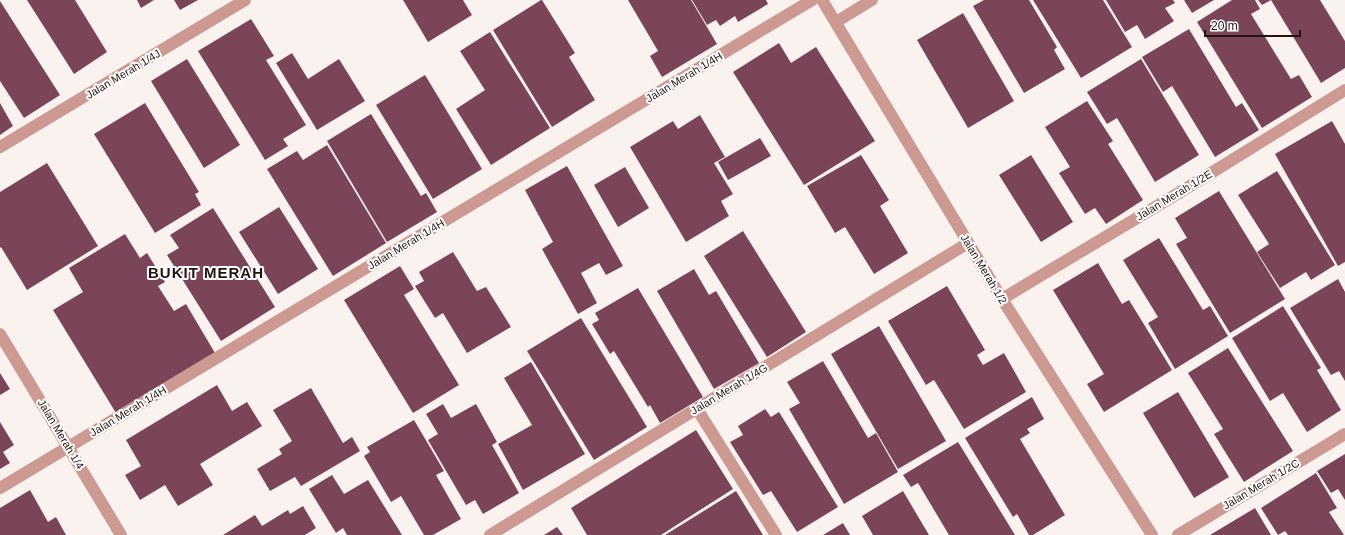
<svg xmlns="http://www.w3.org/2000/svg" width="1345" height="535" font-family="Arial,sans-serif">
	<rect width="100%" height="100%" fill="#faf2ef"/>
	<path fill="#7b4559" d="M 27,0 L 75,0 L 107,52 L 74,74 Z
		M 137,0 L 154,0 L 141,8 Z
		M 174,0 L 198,0 L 180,10 Z
		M 403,0 L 463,0 L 472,15 L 428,42 Z
		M 541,0 L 542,0 L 575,53 L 569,57 L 595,100 L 552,127 L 493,30 Z
		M 628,0 L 691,0 L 717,44 L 662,77 L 650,56 L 658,51 Z
		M 692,0 L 766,0 L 768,4 L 738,22 L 735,16 L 720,26 L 716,20 L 707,25 Z
		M 984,0 L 1029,0 L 1057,47 L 1054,50 L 1065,69 L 1024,93 L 973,6 Z
		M 1033,0 L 1103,0 L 1132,47 L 1081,78 Z
		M 1106,0 L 1173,0 L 1175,3 L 1165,8 L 1174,21 L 1145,39 L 1137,25 L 1125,32 Z
		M 1184,0 L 1214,0 L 1192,13 Z
		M 1232,0 L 1255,0 L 1260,9 L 1251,14 L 1291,79 L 1299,75 L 1312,97 L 1262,128 L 1197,22 Z
		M 1258,0 L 1271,0 L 1262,5 Z
		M 1271,0 L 1320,0 L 1345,41 L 1345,68 L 1321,83 Z
		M 0,1 L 60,95 L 24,118 L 0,81 Z
		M 963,13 L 1014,101 L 968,128 L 917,40 Z
		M 251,19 L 274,56 L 266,60 L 306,125 L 283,139 L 288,146 L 265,160 L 198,51 Z
		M 1189,29 L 1236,107 L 1242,103 L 1259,130 L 1215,157 L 1172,86 L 1163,92 L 1142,57 Z
		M 490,32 L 550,128 L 491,165 L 456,109 L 485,90 L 460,51 Z
		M 779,43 L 791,63 L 816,47 L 875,141 L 804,185 L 733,72 Z
		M 292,53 L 308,79 L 339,59 L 365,101 L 317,130 L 276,63 Z
		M 187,59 L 240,145 L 204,168 L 151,81 Z
		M 1141,59 L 1199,155 L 1155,182 L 1117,118 L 1107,124 L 1087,92 Z
		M 425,75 L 482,169 L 433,199 L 376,105 Z
		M 1087,101 L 1113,141 L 1108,144 L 1143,200 L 1106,224 L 1095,208 L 1085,214 L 1059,173 L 1070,167 L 1045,127 Z
		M 0,103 L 13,126 L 0,135 Z
		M 145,103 L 199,192 L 195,194 L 201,205 L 155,233 L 94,134 Z
		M 371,114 L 421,196 L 426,193 L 437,212 L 387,242 L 327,141 Z
		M 700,115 L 725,157 L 714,163 L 733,194 L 721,201 L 729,216 L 686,242 L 630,147 L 673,121 L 678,129 Z
		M 1332,121 L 1345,144 L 1345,262 L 1338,266 L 1275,154 Z
		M 760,138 L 771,156 L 728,180 L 718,162 Z
		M 327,145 L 386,243 L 333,276 L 267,169 L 297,151 L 303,160 Z
		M 861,155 L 889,200 L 880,206 L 908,253 L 874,274 L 845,227 L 835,233 L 807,186 Z
		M 1031,155 L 1073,222 L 1041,242 L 999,175 Z
		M 47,163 L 98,246 L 27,290 L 1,247 L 0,248 L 0,192 Z
		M 567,166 L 623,266 L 606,275 L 599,263 L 581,273 L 597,303 L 578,314 L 542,249 L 553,242 L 525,190 Z
		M 625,167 L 649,208 L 618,227 L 594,185 Z
		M 1277,171 L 1335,265 L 1311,280 L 1306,272 L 1280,288 L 1257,252 L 1269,244 L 1238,195 Z
		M 1219,191 L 1285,299 L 1230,333 L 1176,244 L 1187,238 L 1175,218 Z
		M 279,207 L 318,269 L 278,294 L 239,232 Z
		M 213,208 L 275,307 L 221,341 L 167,255 L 179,248 L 170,235 Z
		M 743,231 L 806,332 L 767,357 L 704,256 Z
		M 125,234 L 140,258 L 147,253 L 165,282 L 158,286 L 174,311 L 186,304 L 215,353 L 116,413 L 53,310 L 83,292 L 69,268 Z
		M 1159,238 L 1203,310 L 1210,306 L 1228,336 L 1175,369 L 1148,323 L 1158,317 L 1123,260 Z
		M 453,252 L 477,291 L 486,287 L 511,327 L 467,353 L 443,313 L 435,318 L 415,286 L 424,281 L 419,272 Z
		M 1098,263 L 1122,304 L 1129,300 L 1172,370 L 1104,412 L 1087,384 L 1104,374 L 1053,290 Z
		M 400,266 L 414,289 L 404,295 L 459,385 L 413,413 L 344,300 Z
		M 694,269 L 709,295 L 716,291 L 759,363 L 714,389 L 657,291 Z
		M 1338,279 L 1345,292 L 1345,381 L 1339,371 L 1331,375 L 1290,308 Z
		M 947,286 L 985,350 L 977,355 L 983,365 L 1004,353 L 1026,392 L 964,429 L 934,380 L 926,385 L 888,321 Z
		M 638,288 L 703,397 L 660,423 L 650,405 L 648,407 L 614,351 L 610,354 L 592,324 L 599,320 L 595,313 Z
		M 1283,306 L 1321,368 L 1317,370 L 1341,410 L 1307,432 L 1283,393 L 1270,401 L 1232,338 Z
		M 581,318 L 647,427 L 594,460 L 527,351 Z
		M 879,326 L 946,441 L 898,469 L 831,354 Z
		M 1228,348 L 1293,451 L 1244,482 L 1214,434 L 1223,429 L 1188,373 Z
		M 823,361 L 868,438 L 876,433 L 898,472 L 844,504 L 789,409 L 800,403 L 787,382 Z
		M 531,362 L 585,454 L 523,490 L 498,444 L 532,425 L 504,378 Z
		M 0,373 L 10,389 L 0,395 Z
		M 217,385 L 232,411 L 247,402 L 262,426 L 200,464 L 213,485 L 178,506 L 165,485 L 140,500 L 125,475 L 141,466 L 126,440 Z
		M 311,388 L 343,443 L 352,437 L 360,451 L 301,486 L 295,477 L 270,491 L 257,469 L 282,454 L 279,449 L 292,441 L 273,410 Z
		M 1178,392 L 1229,477 L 1194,498 L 1143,413 Z
		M 1032,397 L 1044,419 L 1027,429 L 1030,433 L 1020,439 L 1065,515 L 1033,535 L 1029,535 L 1017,514 L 1013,517 L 965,438 Z
		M 443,404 L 451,418 L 476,404 L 497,442 L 492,445 L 519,493 L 483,514 L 475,500 L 466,505 L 428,440 L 438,434 L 426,414 Z
		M 765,409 L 771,417 L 779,412 L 838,507 L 797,532 L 771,491 L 763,495 L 730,442 L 743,435 L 738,426 Z
		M 414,420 L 444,471 L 436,475 L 461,519 L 433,535 L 424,535 L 401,496 L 391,502 L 364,456 L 370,452 L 367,447 Z
		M 0,422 L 14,445 L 3,452 L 10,463 L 0,469 Z
		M 696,430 L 733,489 L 661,535 L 587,535 L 571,508 Z
		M 958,442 L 1015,535 L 949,535 L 918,483 L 911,487 L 903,475 Z
		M 1345,454 L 1345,500 L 1338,489 L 1331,493 L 1317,471 Z
		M 1316,473 L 1337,508 L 1329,512 L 1344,535 L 1288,535 L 1285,531 L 1278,535 L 1261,508 Z
		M 332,475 L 344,494 L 368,480 L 402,535 L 347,535 L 343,528 L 336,533 L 309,489 Z
		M 30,490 L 48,522 L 56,517 L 66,535 L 0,535 L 0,508 Z
		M 736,491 L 763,535 L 665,535 Z
		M 903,491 L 929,535 L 873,535 L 862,516 Z
		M 303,506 L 316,528 L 305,535 L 223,535 L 255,515 L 262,526 L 288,510 L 290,514 Z
		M 1255,508 L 1271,535 L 1210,535 Z
		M 843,523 L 850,535 L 823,535 Z
		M 557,527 L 563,535 L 544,535 Z"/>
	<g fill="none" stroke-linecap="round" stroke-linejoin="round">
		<path stroke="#cd9a93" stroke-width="12" d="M 697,409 L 776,535"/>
		<path stroke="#cd9a93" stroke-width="12" d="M 822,0 L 1002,299 L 1152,535
			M 836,22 L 872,0
			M 0,147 L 245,0
			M 1002,299 L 1182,191 L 1345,90
			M 0,334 L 121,535
			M 0,488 L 812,0
			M 490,535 L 968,243
			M 1178,535 L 1345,434"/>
	</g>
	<g text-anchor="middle" stroke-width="4" stroke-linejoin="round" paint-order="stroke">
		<g font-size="11" fill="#211510" stroke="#fff">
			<text transform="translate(123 74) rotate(-31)" y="4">Jalan Merah 1/4J</text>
			<text transform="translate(684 77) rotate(-31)" y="4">Jalan Merah 1/4H</text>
			<text transform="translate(1174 195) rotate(-31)" y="4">Jalan Merah 1/2E</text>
			<text transform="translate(406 244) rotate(-31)" y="4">Jalan Merah 1/4H</text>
			<text transform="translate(984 269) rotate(59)" y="4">Jalan Merah 1/2</text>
			<text transform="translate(729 389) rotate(-31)" y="4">Jalan Merah 1/4G</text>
			<text transform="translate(128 411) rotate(-31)" y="4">Jalan Merah 1/4H</text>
			<text transform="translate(61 434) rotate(59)" y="4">Jalan Merah 1/4</text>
			<text transform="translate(1261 484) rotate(-31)" y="4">Jalan Merah 1/2C</text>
		</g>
		<g font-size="15" font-weight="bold" letter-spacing="1" fill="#211510" stroke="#fff">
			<text x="206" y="278">BUKIT MERAH</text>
		</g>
	</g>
	<path d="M1205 30v6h95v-6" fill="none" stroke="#211510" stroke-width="2"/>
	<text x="1211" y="30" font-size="12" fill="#211510" stroke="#ffffff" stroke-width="3" paint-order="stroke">20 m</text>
</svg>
